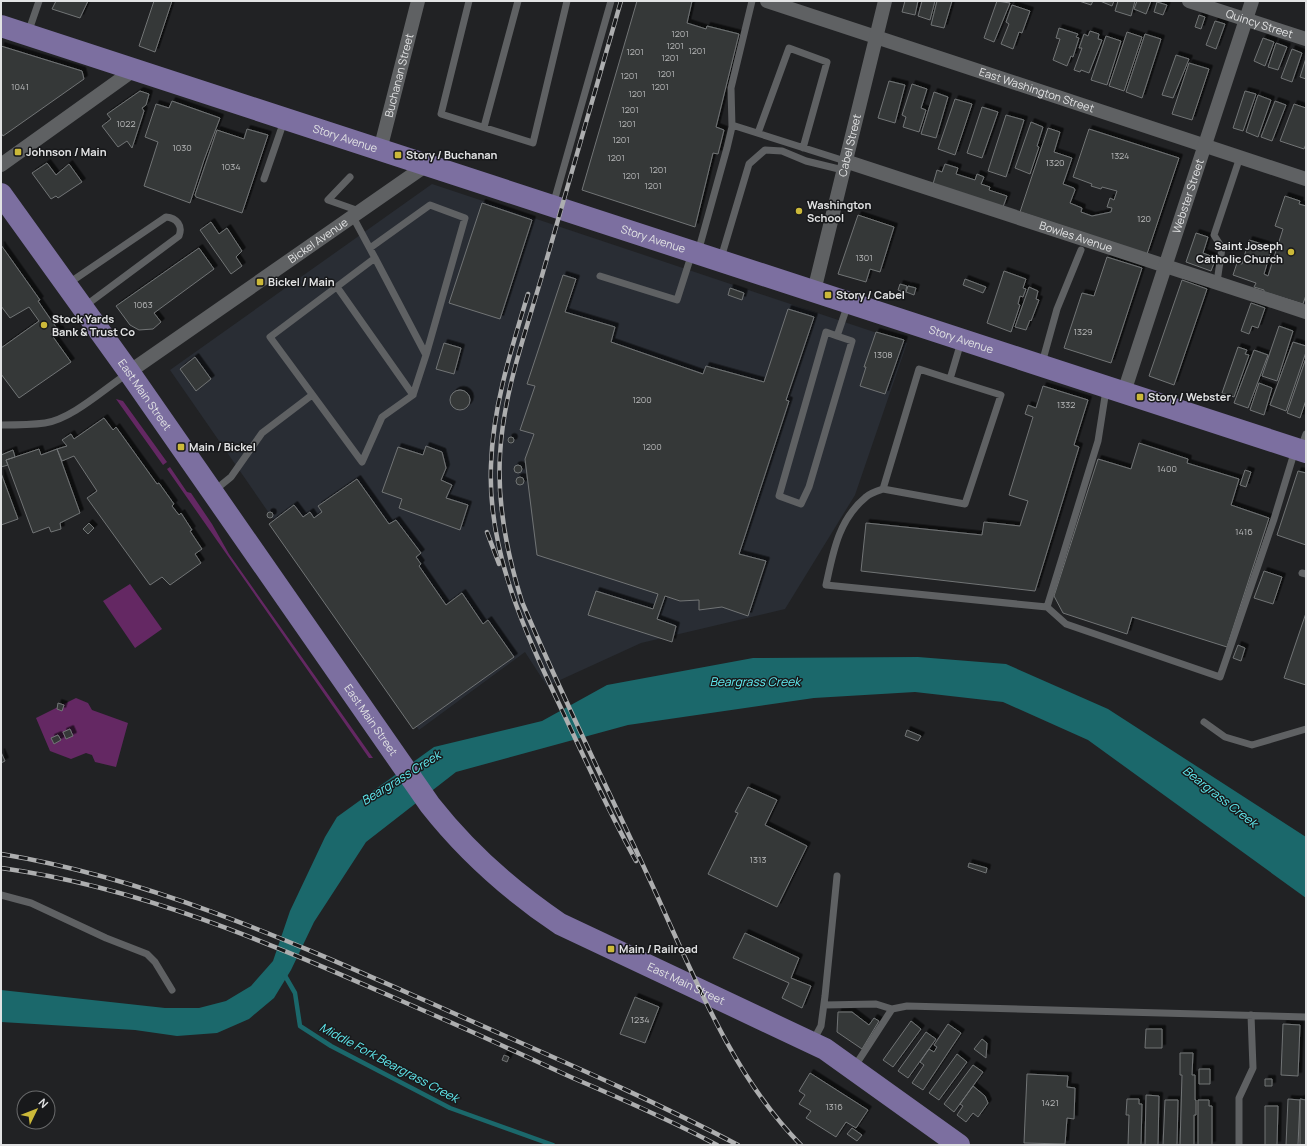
<svg xmlns="http://www.w3.org/2000/svg" width="1307" height="1146" font-family="Manrope,sans-serif">
	<defs>
		<filter id="shadow"><feDropShadow dx="3.5" dy="-3.5" stdDeviation="0" flood-color="#0009"/></filter>
	</defs>
	<rect width="100%" height="100%" fill="#212224"/>
	<path fill="#292d34" d="M 432,184 L 907,343 L 855,495 L 785,609 L 641,643 L 547,686 L 525,652 L 419,730 L 170,370 Z"/>
	<path fill="#642863" d="M 116,399 L 123,401 L 167,462 L 163,465 Z
		M 170,467 L 187,492 L 191,493 L 212,524 L 229,554 L 373,758 L 369,758 L 167,469 Z
		M 130,584 L 162,629 L 135,648 L 103,601 Z
		M 76,698 L 88,703 L 92,710 L 128,723 L 116,767 L 95,762 L 92,755 L 86,753 L 71,759 L 50,751 L 36,718 Z"/>
	<path fill="#1b686b" d="M 918,657 L 1006,664 L 1108,709 L 1306,837 L 1306,898 L 1088,740 L 1003,702 L 915,692 L 814,698 L 628,725 L 456,772 L 366,842 L 314,922 L 291,970 L 274,998 L 249,1019 L 217,1033 L 177,1036 L 135,1030 L 1,1022 L 1,990 L 165,1008 L 199,1008 L 226,1001 L 251,986 L 273,961 L 290,911 L 325,837 L 337,817 L 434,747 L 542,721 L 607,685 L 753,658 Z"/>
	<g fill="none" stroke-linecap="round" stroke-linejoin="round">
		<path stroke="#1b686b" stroke-width="4.5" d="M 284,974 L 295,993 L 300,1026 L 331,1046 L 450,1108 L 553,1145"/>
	</g>
	<path fill="#353839" stroke="#717475" filter="url(#shadow)" d="M 56,1 L 88,1 L 80,18 L 52,9 Z
		M 154,1 L 172,1 L 155,52 L 139,46 Z
		M 637,1 L 692,1 L 687,23 L 706,29 L 707,26 L 739,34 L 716,127 L 724,130 L 718,154 L 713,153 L 695,227 L 582,190 Z
		M 905,1 L 918,1 L 915,15 L 902,12 Z
		M 922,1 L 935,1 L 930,20 L 918,16 Z
		M 937,1 L 952,1 L 944,28 L 931,25 Z
		M 997,1 L 1010,3 L 994,42 L 984,38 Z
		M 1079,1 L 1093,1 L 1091,5 Z
		M 1100,1 L 1114,1 L 1112,6 Z
		M 1118,1 L 1135,1 L 1131,16 L 1115,11 Z
		M 1137,1 L 1151,1 L 1146,14 L 1134,9 Z
		M 1157,2 L 1167,5 L 1163,15 L 1154,12 Z
		M 1012,5 L 1030,11 L 1022,33 L 1019,32 L 1013,49 L 1001,44 L 1009,24 L 1006,22 Z
		M 1199,15 L 1205,17 L 1201,29 L 1195,27 Z
		M 1215,21 L 1225,24 L 1216,49 L 1206,45 Z
		M 1059,28 L 1078,34 L 1076,37 L 1079,38 L 1073,57 L 1071,56 L 1067,66 L 1053,60 L 1060,39 L 1056,38 Z
		M 1090,31 L 1099,34 L 1098,39 L 1102,40 L 1089,73 L 1081,70 L 1080,72 L 1074,70 L 1082,48 L 1079,48 L 1084,34 L 1088,36 Z
		M 1127,32 L 1142,37 L 1124,91 L 1109,86 Z
		M 1145,34 L 1161,39 L 1142,98 L 1126,92 Z
		M 1106,36 L 1121,41 L 1107,85 L 1091,80 Z
		M 1263,38 L 1274,42 L 1265,66 L 1254,61 Z
		M 1276,43 L 1287,47 L 1278,70 L 1268,67 Z
		M 1,46 L 82,71 L 84,79 L 3,136 L 1,133 Z
		M 1292,49 L 1302,53 L 1292,82 L 1281,78 Z
		M 1176,55 L 1189,59 L 1173,98 L 1162,95 Z
		M 1306,58 L 1306,79 L 1300,77 Z
		M 1189,63 L 1209,69 L 1192,120 L 1172,114 Z
		M 889,81 L 905,85 L 895,123 L 878,118 Z
		M 912,84 L 927,89 L 921,108 L 926,110 L 919,132 L 903,127 L 906,117 L 902,115 Z
		M 140,91 L 149,94 L 146,105 L 142,108 L 144,111 L 132,148 L 127,141 L 118,147 L 102,126 L 111,119 L 107,114 Z
		M 1245,91 L 1256,94 L 1243,131 L 1233,128 Z
		M 934,92 L 948,97 L 936,138 L 921,134 Z
		M 1258,95 L 1271,100 L 1258,137 L 1246,132 Z
		M 955,99 L 972,104 L 955,155 L 938,149 Z
		M 172,101 L 220,118 L 204,160 L 190,203 L 144,186 L 158,142 L 145,137 L 156,104 L 169,108 Z
		M 1275,101 L 1286,105 L 1272,141 L 1261,137 Z
		M 1294,104 L 1306,108 L 1306,144 L 1304,149 L 1280,141 Z
		M 982,107 L 998,112 L 982,158 L 967,153 Z
		M 1006,115 L 1024,120 L 1006,177 L 988,171 Z
		M 1031,122 L 1043,127 L 1037,146 L 1039,147 L 1030,174 L 1015,168 Z
		M 1048,128 L 1060,132 L 1054,152 L 1072,158 L 1063,184 L 1074,188 L 1075,190 L 1070,203 L 1082,208 L 1081,212 L 1092,216 L 1111,212 L 1112,208 L 1107,207 L 1110,198 L 1114,200 L 1117,191 L 1102,187 L 1101,189 L 1091,186 L 1092,184 L 1073,177 L 1089,129 L 1179,158 L 1147,254 L 1020,212 Z
		M 247,129 L 268,135 L 242,213 L 196,197 L 195,195 L 217,130 L 244,139 Z
		M 47,163 L 56,175 L 69,164 L 82,182 L 58,198 L 56,196 L 51,199 L 32,173 Z
		M 945,164 L 958,168 L 956,174 L 975,180 L 977,174 L 984,177 L 981,184 L 990,187 L 989,190 L 1007,196 L 1003,207 L 933,184 L 937,170 L 942,172 Z
		M 1285,196 L 1300,201 L 1299,204 L 1306,206 L 1306,295 L 1303,304 L 1264,292 L 1264,290 L 1254,287 L 1256,283 L 1233,275 L 1237,263 L 1242,264 L 1249,240 L 1272,247 L 1264,274 L 1268,276 L 1283,229 L 1275,226 Z
		M 482,203 L 532,220 L 500,319 L 449,303 Z
		M 858,215 L 894,227 L 880,272 L 870,269 L 866,282 L 838,274 Z
		M 211,222 L 219,234 L 227,228 L 242,251 L 236,257 L 242,266 L 231,274 L 200,230 Z
		M 1196,233 L 1208,237 L 1203,253 L 1216,258 L 1211,271 L 1186,262 Z
		M 1,245 L 40,300 L 38,301 L 58,330 L 59,329 L 61,332 L 57,334 L 55,331 L 51,334 L 71,362 L 19,398 L 1,374 L 1,348 L 39,321 L 29,307 L 10,318 L 1,306 Z
		M 199,248 L 214,269 L 154,313 L 161,322 L 153,329 L 139,330 L 130,325 L 116,306 Z
		M 1107,257 L 1142,268 L 1111,363 L 1064,348 L 1082,293 L 1094,296 Z
		M 1004,271 L 1026,279 L 1023,288 L 1026,289 L 1023,297 L 1020,296 L 1018,304 L 1020,305 L 1011,332 L 987,323 Z
		M 563,275 L 576,279 L 565,312 L 615,327 L 611,342 L 703,374 L 706,366 L 764,382 L 788,309 L 814,317 L 786,400 L 789,401 L 739,554 L 766,561 L 748,616 L 722,607 L 699,610 L 699,600 L 680,601 L 665,596 L 657,619 L 676,626 L 672,642 L 666,640 L 588,615 L 596,591 L 653,609 L 658,594 L 537,555 L 525,459 L 534,434 L 520,430 L 535,386 L 527,384 Z
		M 965,279 L 986,287 L 983,293 L 963,285 Z
		M 1182,280 L 1207,289 L 1174,385 L 1149,376 Z
		M 900,284 L 907,286 L 905,293 L 898,290 Z
		M 908,286 L 916,288 L 914,295 L 906,292 Z
		M 1029,287 L 1038,291 L 1036,299 L 1039,300 L 1031,321 L 1030,320 L 1026,330 L 1015,327 Z
		M 730,288 L 744,293 L 742,300 L 728,295 Z
		M 1251,303 L 1265,308 L 1258,328 L 1252,326 L 1249,334 L 1241,331 Z
		M 1279,326 L 1293,331 L 1277,381 L 1262,376 Z
		M 876,332 L 904,340 L 885,394 L 860,386 L 866,367 L 864,367 Z
		M 1293,342 L 1306,346 L 1306,352 L 1286,411 L 1270,405 Z
		M 444,343 L 461,348 L 454,374 L 436,369 Z
		M 1238,347 L 1247,350 L 1245,354 L 1249,355 L 1234,397 L 1222,393 Z
		M 1254,350 L 1268,355 L 1248,408 L 1234,403 Z
		M 195,357 L 211,379 L 196,391 L 180,369 Z
		M 1306,358 L 1306,400 L 1300,418 L 1287,413 Z
		M 1259,383 L 1272,388 L 1264,415 L 1250,410 Z
		M 1043,386 L 1088,400 L 1074,445 L 1079,447 L 1035,591 L 861,571 L 866,523 L 982,535 L 984,522 L 1020,526 L 1028,501 L 1009,495 L 1033,417 L 1025,414 L 1028,405 L 1036,408 Z
		M450 400a10 10 0 1 1 20 0a10 10 0 1 1-20 0Z
		M 104,418 L 113,430 L 116,427 L 157,484 L 159,483 L 174,504 L 172,506 L 179,515 L 181,513 L 192,530 L 190,531 L 202,549 L 195,554 L 201,563 L 170,585 L 162,577 L 150,585 L 87,498 L 97,491 L 74,456 L 62,461 L 57,449 L 67,446 L 62,440 L 71,434 L 74,439 Z
		M508 440a3 3 0 1 1 6 0a3 3 0 1 1-6 0Z
		M 1139,443 L 1188,459 L 1187,463 L 1239,479 L 1231,505 L 1269,518 L 1227,647 L 1132,617 L 1127,634 L 1063,613 L 1054,596 L 1098,459 L 1131,469 Z
		M 426,446 L 442,452 L 446,468 L 441,480 L 452,485 L 446,498 L 468,505 L 460,530 L 399,508 L 402,499 L 382,492 L 398,447 L 423,455 Z
		M 39,449 L 41,455 L 57,449 L 80,513 L 60,523 L 61,529 L 51,532 L 49,527 L 33,533 L 6,460 Z
		M 13,450 L 15,457 L 6,460 L 8,465 L 1,467 L 1,455 Z
		M514 469a4 4 0 1 1 8 0a4 4 0 1 1-8 0Z
		M 1245,470 L 1251,472 L 1246,487 L 1240,485 Z
		M 1298,471 L 1306,473 L 1306,545 L 1277,535 Z
		M 1,473 L 18,519 L 1,525 Z
		M516 481a4 4 0 1 1 8 0a4 4 0 1 1-8 0Z
		M 357,479 L 389,524 L 396,520 L 421,553 L 416,557 L 421,564 L 419,566 L 446,605 L 462,593 L 483,624 L 488,620 L 514,657 L 413,729 L 269,524 L 294,505 L 303,517 L 310,512 L 314,518 L 322,512 L 318,506 Z
		M267 515a3 3 0 1 1 6 0a3 3 0 1 1-6 0Z
		M 89,523 L 94,528 L 88,534 L 83,529 Z
		M 1264,571 L 1282,577 L 1273,604 L 1254,598 Z
		M 1306,613 L 1306,685 L 1284,678 Z
		M 1238,645 L 1245,648 L 1241,661 L 1233,658 Z
		M 58,703 L 64,705 L 62,711 L 57,709 Z
		M 70,729 L 73,736 L 66,739 L 63,732 Z
		M 907,730 L 921,736 L 918,741 L 905,736 Z
		M 58,735 L 61,740 L 54,744 L 51,738 Z
		M 1,752 L 5,761 L 1,763 Z
		M 748,787 L 777,800 L 765,825 L 807,846 L 777,907 L 708,874 L 738,813 L 735,812 Z
		M 969,863 L 987,868 L 986,873 L 968,867 Z
		M 745,933 L 799,958 L 791,978 L 811,986 L 802,1008 L 782,998 L 789,983 L 733,958 Z
		M 635,997 L 659,1007 L 645,1043 L 620,1034 Z
		M 838,1012 L 852,1012 L 869,1025 L 874,1018 L 879,1021 L 862,1049 L 837,1032 Z
		M 911,1021 L 921,1029 L 893,1067 L 883,1060 Z
		M 948,1024 L 961,1033 L 923,1090 L 912,1083 L 924,1065 L 920,1062 L 929,1049 L 934,1052 L 937,1047 L 934,1045 Z
		M 1283,1024 L 1300,1025 L 1298,1076 L 1281,1075 Z
		M 1146,1029 L 1162,1029 L 1162,1048 L 1145,1048 Z
		M 926,1032 L 936,1039 L 908,1078 L 898,1071 Z
		M 982,1039 L 987,1043 L 986,1058 L 974,1049 Z
		M 1180,1053 L 1193,1053 L 1192,1075 L 1195,1075 L 1195,1100 L 1196,1100 L 1196,1115 L 1194,1115 L 1194,1145 L 1180,1145 L 1182,1075 L 1180,1075 Z
		M 957,1054 L 967,1062 L 939,1100 L 929,1093 Z
		M 504,1055 L 509,1057 L 507,1062 L 502,1060 Z
		M 973,1065 L 983,1072 L 954,1112 L 944,1104 Z
		M 1199,1069 L 1210,1069 L 1210,1084 L 1199,1084 Z
		M 810,1073 L 868,1110 L 856,1128 L 846,1122 L 836,1137 L 806,1118 L 811,1111 L 799,1104 L 805,1095 L 799,1091 Z
		M 1027,1074 L 1068,1076 L 1067,1087 L 1075,1088 L 1074,1119 L 1067,1118 L 1065,1144 L 1024,1143 Z
		M 1265,1079 L 1272,1079 L 1272,1086 L 1265,1086 Z
		M 973,1086 L 985,1096 L 988,1103 L 978,1117 L 973,1113 L 966,1122 L 957,1115 L 963,1106 L 960,1104 Z
		M 1146,1095 L 1159,1096 L 1158,1145 L 1145,1145 Z
		M 1127,1099 L 1139,1099 L 1139,1104 L 1142,1104 L 1141,1145 L 1128,1145 L 1129,1115 L 1126,1115 Z
		M 1288,1099 L 1300,1100 L 1298,1145 L 1286,1145 Z
		M 1300,1099 L 1306,1100 L 1306,1145 L 1300,1145 Z
		M 1165,1100 L 1178,1100 L 1177,1145 L 1163,1145 Z
		M 1198,1100 L 1209,1100 L 1209,1106 L 1212,1106 L 1212,1145 L 1198,1145 Z
		M 1265,1106 L 1278,1106 L 1277,1145 L 1265,1145 Z
		M 852,1128 L 862,1135 L 857,1141 L 847,1134 Z"/>
	<g fill="none" stroke-linecap="round" stroke-linejoin="round">
		<path stroke="#5f6163" stroke-width="7" d="M 469,1 L 441,114 L 533,143 L 567,1
			M 28,33 L 39,1
			M 732,125 L 845,161
			M 484,127 L 518,1
			M 758,133 L 789,48 L 827,62 L 803,148
			M 350,177 L 328,200 L 359,211
			M 264,179 L 284,121
			M 553,205 L 611,1
			M 353,217 L 375,258 L 270,337 L 362,462 L 382,417 L 413,395 L 426,355
			M 370,248 L 430,205 L 465,218 L 426,355 L 375,258
			M 698,252 L 727,148 L 732,127 L 731,88 L 752,1
			M 721,258 L 749,164 L 765,150 L 782,151 L 806,161 L 843,170
			M 600,276 L 677,300 L 692,253
			M 1217,282 L 1222,248 L 1214,235 L 1240,157
			M 69,283 L 166,217 C 177,218 183,226 179,236 L 85,306
			M 337,287 L 413,395
			M 837,336 L 826,332 L 779,496 L 801,504 L 809,487 L 852,341 L 837,336 L 848,304
			M 1042,363 L 1057,309 L 1081,250
			M 950,379 L 1001,395 L 965,504 L 883,489 L 919,369 L 950,379 L 961,342
			M 1,425 C 15,425 30,425 45,423 C 72,419 104,389 127,374
			M 1301,448 L 1306,434
			M 883,489 C 877,491 870,493 866,497 C 838,520 833,553 826,585 L 1047,607 L 1066,624 L 1220,677 L 1274,519 L 1295,450
			M 215,490 L 231,477 L 262,433 L 312,395
			M 1302,573 L 1306,574
			M 1047,607 L 1098,441 L 1106,390
			M 1204,722 L 1225,737 L 1252,745 L 1306,729
			M 1,895 L 31,903 L 106,938 L 147,954 L 155,962 L 172,990
			M 824,1005 L 876,1004 L 892,1009 L 855,1066
			M 892,1009 L 907,1006 L 1306,1017
			M 813,1041 L 821,1026 L 825,996 L 837,876
			M 1239,1145 L 1239,1098 L 1253,1068 L 1251,1015"/>
		<g stroke="#5f6163" stroke-width="14">
			<path id="s1" d="M 767,1 L 1306,179"/>
			<path id="s2" d="M 1189,1 L 1306,39"/>
			<path id="s3" d="M 380,150 L 418,1"/>
			<path id="s4" d="M 845,161 L 1306,312"/>
			<path d="M 1,165 L 135,69"/>
			<path id="s5" d="M 814,291 L 885,1"/>
			<path id="s6" d="M 129,372 L 428,164"/>
			<path id="s7" d="M 1124,392 L 1252,1"/>
		</g>
		<g stroke="#7c6fa0" stroke-width="22">
			<path id="s8" d="M 1,26 L 1306,452"/>
			<path id="s9" d="M 1,194 L 129,372 L 430,805 C 467,852 511,891 560,924 L 825,1049 L 959,1145"/>
		</g>
		<defs>
			<path id="rail" d="M 621,1 C 594,94 568,186 541,279 C 524,337 503,395 500,455 C 497,505 507,554 522,602 C 561,694 606,785 648,876 C 690,966 730,1074 801,1145
				M 528,294 C 511,350 493,406 491,465 C 487,557 530,642 568,723 C 590,770 611,816 636,861
				M 487,532 L 499,564
				M 1,854 C 153,879 294,943 433,1004 C 536,1050 639,1093 738,1145
				M 1,868 C 155,889 295,955 436,1016 C 482,1036 527,1057 573,1078 C 622,1099 670,1120 717,1145"/>
		</defs>
		<use href="#rail" stroke="#adaeaf" stroke-width="4.5"/>
		<use href="#rail" stroke="#18191b" stroke-width="3" stroke-dasharray="9" stroke-linecap="butt"/>
	</g>
	<g fill="#ccb939" stroke="#18191b" stroke-width="1.5">
		<rect x="14" y="148" width="8" height="8" rx="2"/>
		<rect x="394" y="151" width="8" height="8" rx="2"/>
		<circle cx="799" cy="211" r="4"/>
		<circle cx="1291" cy="252" r="4"/>
		<rect x="256" y="278" width="8" height="8" rx="2"/>
		<rect x="824" y="291" width="8" height="8" rx="2"/>
		<circle cx="44" cy="325" r="4"/>
		<rect x="1136" y="393" width="8" height="8" rx="2"/>
		<rect x="177" y="443" width="8" height="8" rx="2"/>
		<rect x="607" y="945" width="8" height="8" rx="2"/>
	</g>
	<g text-anchor="middle" stroke-width="3" stroke-linejoin="round" paint-order="stroke">
		<g font-size="9" fill="#b7b8b9">
			<text x="680" y="37">1201</text>
			<text x="675" y="49">1201</text>
			<text x="697" y="54">1201</text>
			<text x="635" y="55">1201</text>
			<text x="670" y="61">1201</text>
			<text x="666" y="77">1201</text>
			<text x="629" y="79">1201</text>
			<text x="20" y="90">1041</text>
			<text x="660" y="90">1201</text>
			<text x="637" y="97">1201</text>
			<text x="630" y="113">1201</text>
			<text x="126" y="127">1022</text>
			<text x="627" y="127">1201</text>
			<text x="621" y="143">1201</text>
			<text x="182" y="151">1030</text>
			<text x="1120" y="159">1324</text>
			<text x="616" y="161">1201</text>
			<text x="1055" y="166">1320</text>
			<text x="231" y="170">1034</text>
			<text x="658" y="173">1201</text>
			<text x="631" y="179">1201</text>
			<text x="653" y="189">1201</text>
			<text x="1144" y="222">120</text>
			<text x="864" y="261">1301</text>
			<text x="143" y="308">1063</text>
			<text x="1083" y="335">1329</text>
			<text x="883" y="358">1308</text>
			<text x="642" y="403">1200</text>
			<text x="1066" y="408">1332</text>
			<text x="652" y="450">1200</text>
			<text x="1167" y="472">1400</text>
			<text x="1244" y="535">1416</text>
			<text x="758" y="863">1313</text>
			<text x="640" y="1023">1234</text>
			<text x="1050" y="1106">1421</text>
			<text x="834" y="1110">1316</text>
		</g>
		<g font-size="11" fill="#e2e3e4" stroke="#18191b">
			<text dy="4" stroke="none"><textPath href="#s2" startOffset="74">Quincy Street</textPath></text>
			<text dy="4" stroke="none"><textPath href="#s3" startOffset="77">Buchanan Street</textPath></text>
			<text dy="4" stroke="none"><textPath href="#s1" startOffset="284">East Washington Street</textPath></text>
			<text dy="4" stroke="none"><textPath href="#s8" startOffset="362">Story Avenue</textPath></text>
			<text dy="4" stroke="none"><textPath href="#s5" startOffset="150">Cabel Street</textPath></text>
			<text dy="4" stroke="none"><textPath href="#s7" startOffset="206">Webster Street</textPath></text>
			<text dy="4" stroke="none"><textPath href="#s4" startOffset="243">Bowles Avenue</textPath></text>
			<text dy="4" stroke="none"><textPath href="#s8" startOffset="686">Story Avenue</textPath></text>
			<text dy="4" stroke="none"><textPath href="#s6" startOffset="230">Bickel Avenue</textPath></text>
			<text dy="4" stroke="none"><textPath href="#s8" startOffset="1010">Story Avenue</textPath></text>
			<text dy="4" stroke="none"><textPath href="#s9" startOffset="247">East Main Street</textPath></text>
			<text dy="4" stroke="none"><textPath href="#s9" startOffset="643">East Main Street</textPath></text>
			<text dy="4" stroke="none"><textPath href="#s9" startOffset="1063">East Main Street</textPath></text>
		</g>
		<g font-size="11" font-weight="bold" fill="#e2e3e4" stroke="#18191b" text-anchor="start">
			<text x="26" y="156">Johnson / Main</text>
			<text x="406" y="159">Story / Buchanan</text>
			<text x="807" y="209">Washington<tspan x="807" dy="13">School</tspan></text>
			<text x="1283" y="250" text-anchor="end">Saint Joseph<tspan x="1283" dy="13">Catholic Church</tspan></text>
			<text x="268" y="286">Bickel / Main</text>
			<text x="836" y="299">Story / Cabel</text>
			<text x="52" y="323">Stock Yards<tspan x="52" dy="13">Bank &amp; Trust Co</tspan></text>
			<text x="1148" y="401">Story / Webster</text>
			<text x="189" y="451">Main / Bickel</text>
			<text x="619" y="953">Main / Railroad</text>
		</g>
		<g font-size="12" font-style="italic" fill="#60ebf0" stroke="#18191b">
			<text x="755" y="686">Beargrass Creek</text>
			<text transform="translate(401 778) rotate(-32)" y="4">Beargrass Creek</text>
			<text transform="translate(1220 797) rotate(38)" y="4">Beargrass Creek</text>
			<text transform="translate(389 1063) rotate(28)" y="4">Middle Fork Beargrass Creek</text>
		</g>
	</g>
	<rect width="1307" height="1146" fill="none" stroke="#e2e3e4" stroke-width="4"/>
	<g transform="translate(36 1110) rotate(47)"><circle r="19" fill="#18191b" stroke="#696a6b"/>
	<path d="M0-3L7 15L0 10L-7 15Z" fill="#ccb939"/>
	<text y="-6" font-size="11" font-weight="bold" text-anchor="middle" fill="#e2e3e4">N</text>
	</g>
</svg>
